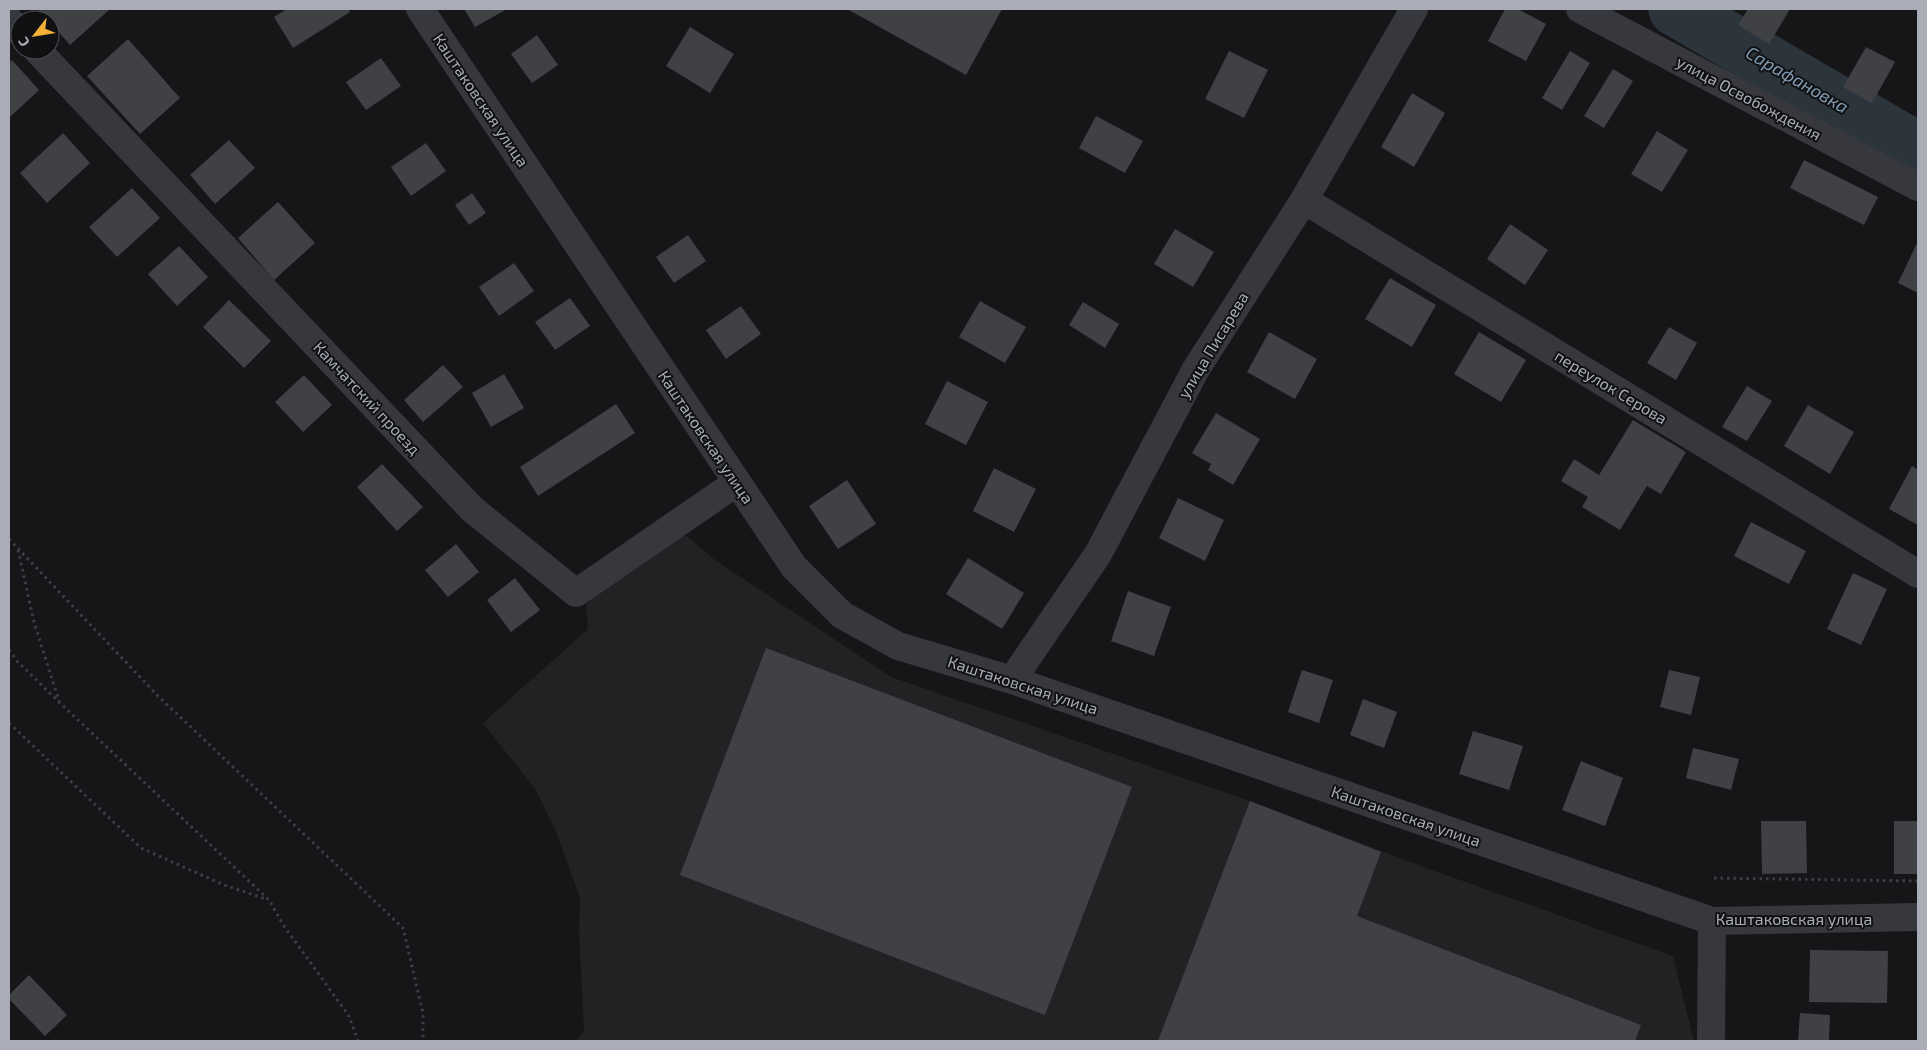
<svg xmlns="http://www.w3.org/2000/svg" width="1927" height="1050" font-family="'Exo 2',sans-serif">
	<rect width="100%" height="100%" fill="#161618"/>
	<path fill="#222225" d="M 682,532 L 715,560 L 891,677 L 1250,801 L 1429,869 L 1673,956 L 1694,1041 L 575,1041 L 584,1032 L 579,932 L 580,898 L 557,834 L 536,790 L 483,723 L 588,629 L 586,604 L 617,577 Z"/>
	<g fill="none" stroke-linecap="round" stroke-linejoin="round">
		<path stroke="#2c353c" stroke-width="55" d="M 1676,9 L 1918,150"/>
	</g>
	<path fill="#404145" d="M 38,9 L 110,9 L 70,45 L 50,22 L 50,20 L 48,20 Z
		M 287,9 L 348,9 L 350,12 L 293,48 L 274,17 Z
		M 464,9 L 507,9 L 475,27 Z
		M 847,9 L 1002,9 L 966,75 Z
		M 1505,9 L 1518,9 L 1546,24 L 1526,61 L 1488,41 Z
		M 1748,9 L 1790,9 L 1769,44 L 1738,25 Z
		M 690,27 L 734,54 L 710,93 L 666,66 Z
		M 537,35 L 558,65 L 532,83 L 511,54 Z
		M 128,39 L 180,98 L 140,134 L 87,76 Z
		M 1866,47 L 1895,62 L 1872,103 L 1843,87 Z
		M 1229,51 L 1268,70 L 1244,118 L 1205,99 Z
		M 1570,51 L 1590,63 L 1562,110 L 1542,98 Z
		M 381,58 L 401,86 L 366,110 L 346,82 Z
		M 12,60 L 39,90 L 9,118 L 9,63 Z
		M 1613,69 L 1633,81 L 1604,128 L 1584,116 Z
		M 1412,93 L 1445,113 L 1414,167 L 1381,147 Z
		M 1096,116 L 1143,141 L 1125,173 L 1079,148 Z
		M 1657,131 L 1688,150 L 1662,192 L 1631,174 Z
		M 63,133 L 90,163 L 47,203 L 20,173 Z
		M 229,140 L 255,168 L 215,204 L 190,175 Z
		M 426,143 L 446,171 L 411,196 L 391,167 Z
		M 1804,160 L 1878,197 L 1864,225 L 1790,188 Z
		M 132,188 L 160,218 L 117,257 L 89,227 Z
		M 472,193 L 486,213 L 469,225 L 455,205 Z
		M 278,202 L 315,243 L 274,280 L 238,238 Z
		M 1510,224 L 1548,250 L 1525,285 L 1487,259 Z
		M 1175,229 L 1214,252 L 1193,287 L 1154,264 Z
		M 688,235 L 706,261 L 674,283 L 656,257 Z
		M 1918,241 L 1918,293 L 1898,283 Z
		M 179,246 L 208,277 L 177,306 L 148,274 Z
		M 514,263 L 534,291 L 499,316 L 479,287 Z
		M 1390,278 L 1436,305 L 1412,347 L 1365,319 Z
		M 570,298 L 590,326 L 555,350 L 535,322 Z
		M 229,300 L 271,341 L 244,368 L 203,327 Z
		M 980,301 L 1026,327 L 1005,363 L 959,337 Z
		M 1083,302 L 1119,324 L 1105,348 L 1069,325 Z
		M 741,306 L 761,334 L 726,359 L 706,330 Z
		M 1669,327 L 1697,343 L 1676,380 L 1647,363 Z
		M 1269,332 L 1317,359 L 1295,399 L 1247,372 Z
		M 1479,332 L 1526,360 L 1501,402 L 1454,374 Z
		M 443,365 L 463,387 L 423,422 L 404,400 Z
		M 504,374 L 524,408 L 491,427 L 472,393 Z
		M 304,375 L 332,405 L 303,432 L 275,402 Z
		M 947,381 L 988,402 L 966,445 L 925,424 Z
		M 1747,386 L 1772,401 L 1747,441 L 1722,427 Z
		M 616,404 L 635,433 L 538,496 L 520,467 Z
		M 1808,405 L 1854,432 L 1830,474 L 1784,446 Z
		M 1216,413 L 1260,439 L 1233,485 L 1208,470 L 1211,464 L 1192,453 Z
		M 1633,420 L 1686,452 L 1661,494 L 1647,486 L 1620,530 L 1582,507 L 1588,497 L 1561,481 L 1574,459 L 1599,475 Z
		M 382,464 L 423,507 L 397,531 L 357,487 Z
		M 1912,466 L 1918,470 L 1918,525 L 1889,509 Z
		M 994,468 L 1036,489 L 1014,532 L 973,511 Z
		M 847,480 L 876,524 L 838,549 L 809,506 Z
		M 1178,498 L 1224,520 L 1205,561 L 1159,538 Z
		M 1751,522 L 1806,551 L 1789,584 L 1734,556 Z
		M 456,544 L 479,572 L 448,597 L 425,570 Z
		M 968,558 L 1024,593 L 1002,629 L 946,594 Z
		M 1853,573 L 1887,589 L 1861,645 L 1827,629 Z
		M 515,578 L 540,610 L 511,632 L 487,600 Z
		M 1128,591 L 1171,607 L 1154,656 L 1111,641 Z
		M 766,648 L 1132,787 L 1045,1015 L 680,875 Z
		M 1302,670 L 1333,680 L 1319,723 L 1288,712 Z
		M 1669,670 L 1700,677 L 1691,715 L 1660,707 Z
		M 1363,699 L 1397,712 L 1384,748 L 1350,735 Z
		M 1473,731 L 1523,746 L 1509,790 L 1459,774 Z
		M 1693,748 L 1739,759 L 1731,790 L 1686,778 Z
		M 1581,761 L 1623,778 L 1605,826 L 1562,810 Z
		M 1250,801 L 1381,852 L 1357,916 L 1641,1025 L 1635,1041 L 1158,1041 Z
		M 1761,821 L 1806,821 L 1807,873 L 1762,874 Z
		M 1894,821 L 1918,821 L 1918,874 L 1894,874 Z
		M 1810,950 L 1888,951 L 1887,1003 L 1809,1002 Z
		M 29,975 L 67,1015 L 45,1036 L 9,999 L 9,995 Z
		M 1800,1013 L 1830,1015 L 1829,1041 L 1798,1041 Z"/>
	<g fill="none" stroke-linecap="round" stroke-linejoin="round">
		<path stroke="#3d3f44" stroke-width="3" stroke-dasharray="2.5 4" stroke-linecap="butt" d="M 9,539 L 158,696 L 403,928 L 423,1013 L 423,1041
			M 18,550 L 34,622 L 59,701
			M 9,650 L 18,662 L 59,702 L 269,900 L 284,926 L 349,1016 L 358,1041
			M 9,723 L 141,848 L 224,885 L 266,899
			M 1714,878 L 1918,881"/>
		<path stroke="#37383d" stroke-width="28" d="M 420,9 L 794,567 L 842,615 L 898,646 L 1012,680 L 1712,921 L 1918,917
			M 1580,9 L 1918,187
			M 9,20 L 20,32
			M 37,50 L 472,509 L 576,593 L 736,483
			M 1304,200 L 1918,574
			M 1012,680 L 1098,554 L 1196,369 L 1304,200 L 1414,9
			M 1711,1041 L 1712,921"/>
	</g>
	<g text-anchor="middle" stroke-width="4" stroke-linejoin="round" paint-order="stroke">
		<g font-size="16" fill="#a8adb8" stroke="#111113">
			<text transform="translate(1749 98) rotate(28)" y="6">улица Освобождения</text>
			<text transform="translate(481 100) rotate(56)" y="6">Каштаковская улица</text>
			<text transform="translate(1213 345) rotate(-59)" y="6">улица Писарева</text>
			<text transform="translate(1611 387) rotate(31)" y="6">переулок Серова</text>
			<text transform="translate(367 398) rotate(47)" y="6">Камчатский проезд</text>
			<text transform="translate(706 437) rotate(56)" y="6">Каштаковская улица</text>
			<text transform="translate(1023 685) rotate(18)" y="6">Каштаковская улица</text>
			<text transform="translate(1406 816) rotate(19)" y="6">Каштаковская улица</text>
			<text x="1794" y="925">Каштаковская улица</text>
		</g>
		<g font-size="18" font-style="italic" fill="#7f9bb3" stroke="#111113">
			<text transform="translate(1797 80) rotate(30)" y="6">Сарафановка</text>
		</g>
	</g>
	<rect width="1927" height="1050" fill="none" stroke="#a8adb8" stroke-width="20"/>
	<g transform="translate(35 35) rotate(239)"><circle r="24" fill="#111113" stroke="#4d4f55"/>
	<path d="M0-4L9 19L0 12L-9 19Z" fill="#f2b134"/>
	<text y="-8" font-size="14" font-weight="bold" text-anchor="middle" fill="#a8adb8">С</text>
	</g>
</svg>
